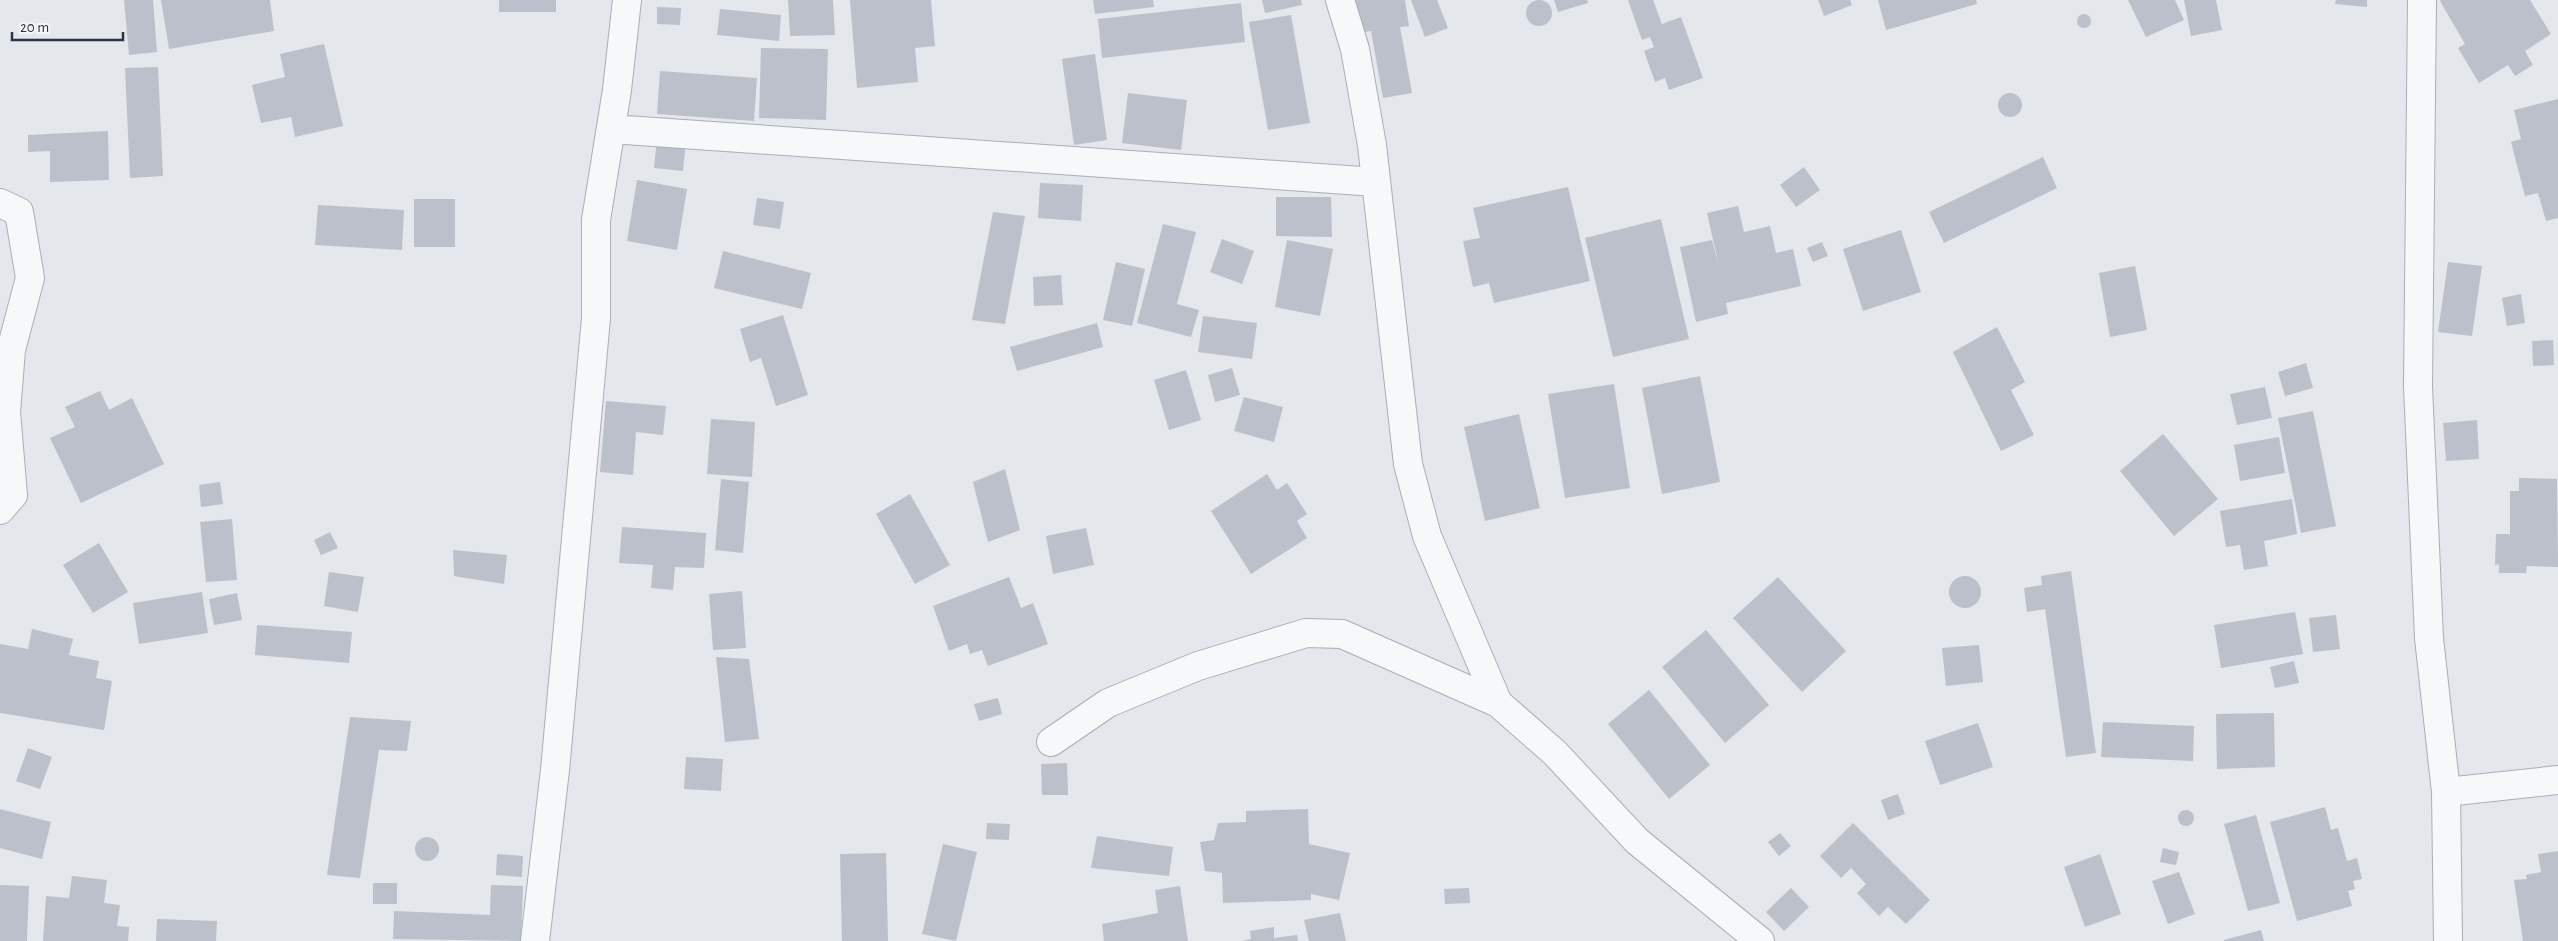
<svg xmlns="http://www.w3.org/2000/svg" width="2558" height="941" font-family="'Alegreya Sans',sans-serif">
	<rect width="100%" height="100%" fill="#e4e7ec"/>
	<path fill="#bbc0ca" d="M 124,0 L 153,0 L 157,52 L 129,55 Z
		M 161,0 L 270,0 L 274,31 L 169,49 Z
		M 499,0 L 556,0 L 556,12 L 499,12 Z
		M 788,0 L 833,0 L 835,35 L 790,36 Z
		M 850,0 L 931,0 L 935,46 L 915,48 L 918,82 L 857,88 Z
		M 1093,0 L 1153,0 L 1154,7 L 1095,14 Z
		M 1262,0 L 1301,0 L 1302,5 L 1265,13 Z
		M 1354,0 L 1405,0 L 1409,26 L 1400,27 L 1412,93 L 1383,98 L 1371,31 L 1360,33 Z
		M 1411,0 L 1437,0 L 1448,28 L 1425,37 Z
		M 1554,0 L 1587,0 L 1588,3 L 1558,12 Z
		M 1628,0 L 1653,0 L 1662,24 L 1681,17 L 1703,78 L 1669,90 L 1665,78 L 1655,82 L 1644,51 L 1654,47 L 1650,37 L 1642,40 Z
		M 1818,0 L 1850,0 L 1852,5 L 1824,16 Z
		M 1878,0 L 1976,0 L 1977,4 L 1886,30 Z
		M 2128,0 L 2175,0 L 2184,20 L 2146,37 Z
		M 2184,0 L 2216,0 L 2222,30 L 2191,36 Z
		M 2336,0 L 2367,0 L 2367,7 L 2335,4 Z
		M 2441,0 L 2530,0 L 2551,34 L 2525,51 L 2533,65 L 2515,76 L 2508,65 L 2479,83 L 2458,48 L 2465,44 L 2440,1 Z
		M1526 13a13 13 0 1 1 26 0a13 13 0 1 1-26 0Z
		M 1241,3 L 1245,42 L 1102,58 L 1098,19 Z
		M 657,7 L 681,8 L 680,25 L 657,24 Z
		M 720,9 L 781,15 L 779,41 L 717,35 Z
		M2077 21a7 7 0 1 1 14 0a7 7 0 1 1-14 0Z
		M 1291,15 L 1310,123 L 1268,130 L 1249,22 Z
		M 324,44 L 343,126 L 295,137 L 291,117 L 261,123 L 252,85 L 285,77 L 280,54 Z
		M 761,48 L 828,49 L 826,120 L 759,118 Z
		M 1095,54 L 1107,140 L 1074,145 L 1062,59 Z
		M 158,67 L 163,176 L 130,178 L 125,68 Z
		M 660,71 L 757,78 L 754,121 L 657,114 Z
		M1998 105a12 12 0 1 1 24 0a12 12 0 1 1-24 0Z
		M 1128,93 L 1187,100 L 1181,150 L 1122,143 Z
		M 2558,99 L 2558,218 L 2546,221 L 2538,193 L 2525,196 L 2511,142 L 2521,139 L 2514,110 Z
		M 108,131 L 109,180 L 50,182 L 50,151 L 28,152 L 28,135 Z
		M 657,139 L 686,141 L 683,171 L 654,168 Z
		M 2043,157 L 2057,188 L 1944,243 L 1929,212 Z
		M 1804,167 L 1820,190 L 1796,207 L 1780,185 Z
		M 637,180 L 687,189 L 677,250 L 627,241 Z
		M 1040,183 L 1083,185 L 1081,221 L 1038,218 Z
		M 1568,187 L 1590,281 L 1494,303 L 1489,283 L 1473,287 L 1463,241 L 1480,238 L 1473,208 Z
		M 1276,197 L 1331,197 L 1332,237 L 1276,236 Z
		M 757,198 L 784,202 L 780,229 L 753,225 Z
		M 414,199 L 455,199 L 455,247 L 414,247 Z
		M 318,205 L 404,210 L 402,250 L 315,245 Z
		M 1738,206 L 1744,232 L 1770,226 L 1776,253 L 1793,249 L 1801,286 L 1726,303 L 1728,314 L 1696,322 L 1680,247 L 1712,240 L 1719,266 L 1707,213 Z
		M 993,212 L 1025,216 L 1005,324 L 972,320 Z
		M 1661,219 L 1689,339 L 1613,357 L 1585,238 Z
		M 1163,224 L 1196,232 L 1177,304 L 1199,310 L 1191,337 L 1137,323 Z
		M 1901,230 L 1921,292 L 1863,311 L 1843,249 Z
		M 1222,239 L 1254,251 L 1242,284 L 1210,272 Z
		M 1287,240 L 1333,249 L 1320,316 L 1275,307 Z
		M 1822,242 L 1828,256 L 1813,262 L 1807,248 Z
		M 723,251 L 811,273 L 802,309 L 714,288 Z
		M 1116,262 L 1145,269 L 1132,326 L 1103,320 Z
		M 2448,262 L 2482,266 L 2472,336 L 2438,332 Z
		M 2135,266 L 2147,330 L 2110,337 L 2099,273 Z
		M 1061,275 L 1063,305 L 1034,306 L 1033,277 Z
		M 2521,294 L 2525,323 L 2507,326 L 2502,298 Z
		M 783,315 L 808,395 L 776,406 L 761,358 L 750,362 L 740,329 Z
		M 1203,316 L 1257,323 L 1252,359 L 1198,352 Z
		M 1097,323 L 1103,347 L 1017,371 L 1010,347 Z
		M 1997,327 L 2025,382 L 2011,390 L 2034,435 L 2001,451 L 1953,352 Z
		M 2553,340 L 2554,365 L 2533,366 L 2532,341 Z
		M 2306,363 L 2313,388 L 2285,396 L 2278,372 Z
		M 1232,368 L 1240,395 L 1215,402 L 1208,375 Z
		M 1186,370 L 1201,420 L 1169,430 L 1154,380 Z
		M 1700,376 L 1720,482 L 1662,494 L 1642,388 Z
		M 1614,384 L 1630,488 L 1565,498 L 1548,394 Z
		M 2265,387 L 2272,418 L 2237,425 L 2230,394 Z
		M 100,391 L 109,410 L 132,398 L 164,464 L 81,503 L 50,438 L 75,427 L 65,407 Z
		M 1244,397 L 1283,407 L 1274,442 L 1234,431 Z
		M 606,401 L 666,406 L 663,435 L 636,432 L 633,475 L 600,472 Z
		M 2313,411 L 2336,526 L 2301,533 L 2278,418 Z
		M 1519,414 L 1540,508 L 1485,521 L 1464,427 Z
		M 711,419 L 755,422 L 752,477 L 707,474 Z
		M 2477,420 L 2479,459 L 2446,461 L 2443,423 Z
		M 2163,434 L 2218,499 L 2174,536 L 2120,471 Z
		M 2279,437 L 2285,473 L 2240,481 L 2234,445 Z
		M 1005,469 L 1020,530 L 988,542 L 973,482 Z
		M 1267,474 L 1277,490 L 1287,483 L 1307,514 L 1297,521 L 1307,538 L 1251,574 L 1211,511 Z
		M 2519,478 L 2557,479 L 2558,567 L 2527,566 L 2526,573 L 2499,573 L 2499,564 L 2495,565 L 2496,534 L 2510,534 L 2510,491 L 2519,491 Z
		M 721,479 L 749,482 L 743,553 L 715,550 Z
		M 220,482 L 223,504 L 201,507 L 199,485 Z
		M 910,494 L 950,565 L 915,584 L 876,514 Z
		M 2292,499 L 2297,534 L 2264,541 L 2268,566 L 2244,570 L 2240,545 L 2226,547 L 2220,511 Z
		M 232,519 L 237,580 L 206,582 L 200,522 Z
		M 622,527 L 706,533 L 704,568 L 675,567 L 673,590 L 651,588 L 653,565 L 619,563 Z
		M 1086,528 L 1094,565 L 1053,574 L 1046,536 Z
		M 330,532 L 338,548 L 321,555 L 314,540 Z
		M 99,543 L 128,592 L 93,613 L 63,565 Z
		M 453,550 L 507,555 L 504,584 L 454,576 Z
		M 2071,571 L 2096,753 L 2066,757 L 2045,609 L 2027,612 L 2024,588 L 2042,585 L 2041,576 Z
		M 329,572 L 364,577 L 358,612 L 324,606 Z
		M1949 592a16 16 0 1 1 32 0a16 16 0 1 1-32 0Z
		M 1009,577 L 1021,608 L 1033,603 L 1048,644 L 988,666 L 982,650 L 970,654 L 967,644 L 949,651 L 933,606 Z
		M 1778,577 L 1846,651 L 1802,692 L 1733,618 Z
		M 742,591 L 746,648 L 713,650 L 709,594 Z
		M 202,592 L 208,633 L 139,644 L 133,603 Z
		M 237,593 L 242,620 L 214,625 L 209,599 Z
		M 2295,612 L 2303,654 L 2221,668 L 2214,625 Z
		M 2336,615 L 2340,649 L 2313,652 L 2309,618 Z
		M 257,625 L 352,632 L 349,663 L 255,655 Z
		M 32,629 L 73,639 L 69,655 L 99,661 L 96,678 L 112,681 L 104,730 L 0,713 L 0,644 L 28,649 Z
		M 1706,630 L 1769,705 L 1725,743 L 1662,667 Z
		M 1979,645 L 1983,682 L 1946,686 L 1942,648 Z
		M 716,657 L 749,659 L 759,739 L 725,742 Z
		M 2294,661 L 2299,683 L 2275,688 L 2270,667 Z
		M 1649,690 L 1710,765 L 1669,799 L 1608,724 Z
		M 998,698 L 1002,714 L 979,721 L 974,704 Z
		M 2274,713 L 2275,767 L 2217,769 L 2216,714 Z
		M 350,717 L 411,721 L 407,751 L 379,750 L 360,878 L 327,875 Z
		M 2103,722 L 2194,726 L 2193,761 L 2101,757 Z
		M 1978,723 L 1993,767 L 1940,785 L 1925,741 Z
		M 28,748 L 52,757 L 40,789 L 16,781 Z
		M 686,757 L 723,759 L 721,791 L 684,789 Z
		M 1067,763 L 1068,795 L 1042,795 L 1041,764 Z
		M 1898,794 L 1905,814 L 1888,820 L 1881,800 Z
		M 2325,807 L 2331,830 L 2338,828 L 2347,861 L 2357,858 L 2362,879 L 2353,881 L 2355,889 L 2348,891 L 2352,906 L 2297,921 L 2270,822 Z
		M 0,809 L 51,822 L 42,859 L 0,848 Z
		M 1308,809 L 1309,844 L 1350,853 L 1339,900 L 1311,894 L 1311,900 L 1223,903 L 1222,873 L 1205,871 L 1200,842 L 1214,840 L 1218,823 L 1246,822 L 1246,811 Z
		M2178 818a8 8 0 1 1 16 0a8 8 0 1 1-16 0Z
		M 2256,815 L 2280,903 L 2248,911 L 2224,824 Z
		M 987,823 L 1010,824 L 1009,840 L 986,839 Z
		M 1853,823 L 1930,900 L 1906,924 L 1888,907 L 1879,916 L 1857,893 L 1866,884 L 1851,868 L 1841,878 L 1820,856 Z
		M 1780,833 L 1791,846 L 1779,856 L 1768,842 Z
		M 1097,836 L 1173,847 L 1169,876 L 1091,868 Z
		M415 849a12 12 0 1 1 24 0a12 12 0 1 1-24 0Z
		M 943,844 L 977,852 L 956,941 L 922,934 Z
		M 2163,848 L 2179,852 L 2176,865 L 2160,862 Z
		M 2558,851 L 2558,941 L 2523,941 L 2514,880 L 2527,879 L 2526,875 L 2541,872 L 2538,854 Z
		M 886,853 L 888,941 L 842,941 L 840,854 Z
		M 497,854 L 523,856 L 522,877 L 496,875 Z
		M 2100,854 L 2121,914 L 2085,927 L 2064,867 Z
		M 2179,872 L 2195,914 L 2168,924 L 2152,881 Z
		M 72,876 L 107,880 L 104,903 L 120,905 L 117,926 L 129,927 L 128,941 L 43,941 L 46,896 L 69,898 Z
		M 373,883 L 397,883 L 397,904 L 373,904 Z
		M 0,885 L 29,886 L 27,941 L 0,941 Z
		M 491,885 L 523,886 L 521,941 L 393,939 L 394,911 L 490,915 Z
		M 1180,886 L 1188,941 L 1104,941 L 1102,924 L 1158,913 L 1155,890 Z
		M 1469,888 L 1470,903 L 1445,904 L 1444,889 Z
		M 1791,888 L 1809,907 L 1784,931 L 1766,912 Z
		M 1340,913 L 1346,941 L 1309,941 L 1304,920 Z
		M 157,919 L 217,921 L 216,941 L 156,941 Z
		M 1274,927 L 1274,938 L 1297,935 L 1298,941 L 1242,941 L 1251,939 L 1250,931 Z
		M 2261,930 L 2264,941 L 2224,941 L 2224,940 Z"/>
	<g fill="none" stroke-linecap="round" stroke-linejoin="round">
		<defs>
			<path id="minor" d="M 1340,0 L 1355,49 L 1372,145 L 1408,464 L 1427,536 L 1498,703 L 1555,753 L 1637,841 L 1760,941
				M 2422,0 L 2418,386 L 2429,638 L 2446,792 L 2448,941
				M 611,129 L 1376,182
				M 0,203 L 19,212 L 30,278 L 11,350 L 6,412 L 13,495 L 0,510
				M 1051,742 L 1108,703 L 1198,666 L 1306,633 L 1342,634 L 1498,703
				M 2446,792 L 2558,780
				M 535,941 L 555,770 L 596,318 L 596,220 L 617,90 L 627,0"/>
		</defs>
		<use href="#minor" stroke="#a9aeb7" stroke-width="30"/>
		<use href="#minor" stroke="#f7f8fa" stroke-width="28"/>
	</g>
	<path d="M12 32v8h111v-8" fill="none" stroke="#2b3445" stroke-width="2.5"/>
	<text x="20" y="32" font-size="15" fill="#2b3445" stroke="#f4f6f9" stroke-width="4" paint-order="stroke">20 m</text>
</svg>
